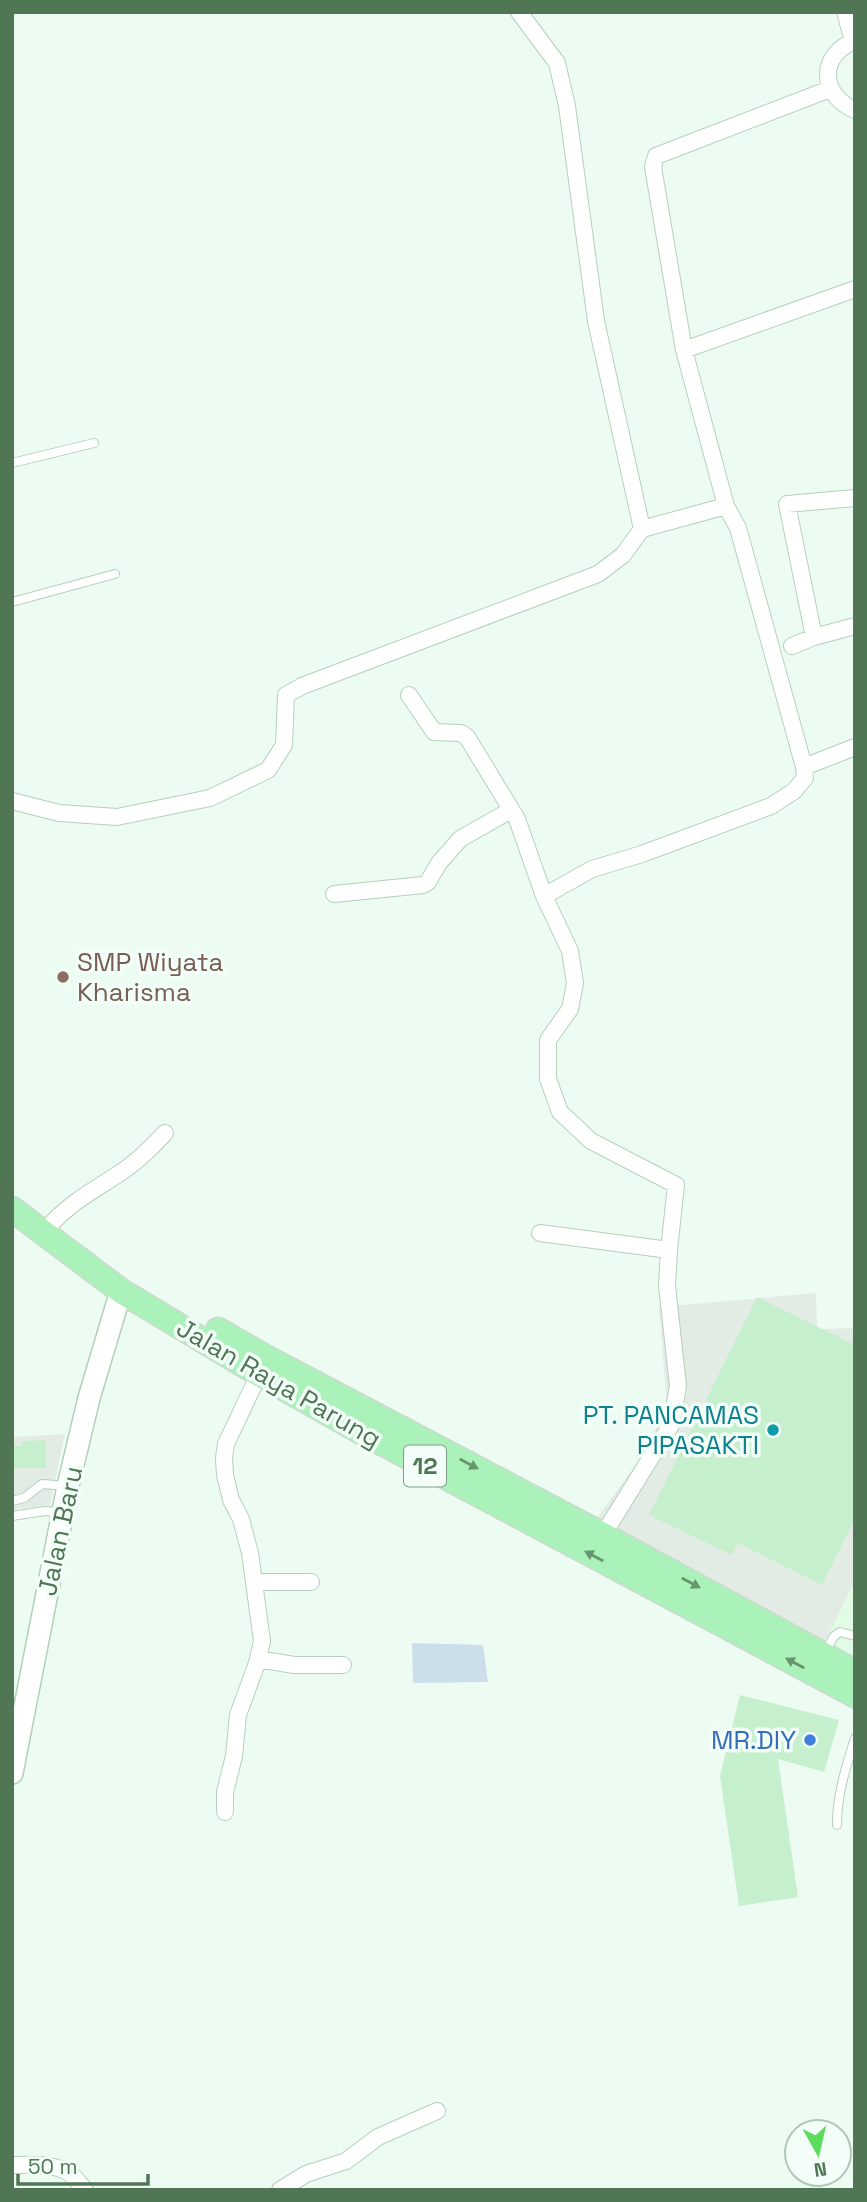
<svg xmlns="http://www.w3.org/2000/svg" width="867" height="2202" font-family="'Space Grotesk',sans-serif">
	<rect width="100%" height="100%" fill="#edfcf3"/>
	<path fill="#e2fbe4" d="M 855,1580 L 855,1660 L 824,1643 Z"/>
	<path fill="#e2ece4" d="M 816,1293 L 817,1329 L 855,1328 L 855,1580 L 824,1643 L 595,1521 L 642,1456 L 667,1406 L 659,1307 Z
		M 65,1434 L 50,1505 L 12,1510 L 12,1437 Z"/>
	<path fill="#cbdee9" d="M 412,1643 L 483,1645 L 488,1682 L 413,1683 Z"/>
	<path fill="#c6efce" d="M 757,1297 L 855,1345 L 855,1519 L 822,1585 L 738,1543 L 732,1555 L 649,1515 Z
		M 46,1440 L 46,1468 L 12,1468 L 12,1446 L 22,1446 L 22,1441 Z
		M 740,1695 L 839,1720 L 824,1772 L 778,1759 L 798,1897 L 739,1906 L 720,1776 Z"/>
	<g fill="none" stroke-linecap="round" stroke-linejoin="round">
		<defs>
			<path id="service" d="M 12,463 L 94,443
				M 12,602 L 115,574
				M 12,1501 L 24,1498 L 42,1484 L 68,1486
				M 12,1516 L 45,1511 L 63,1512
				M 825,1653 L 834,1636 L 840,1632 L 855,1636
				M 837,1825 C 837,1794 846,1767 855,1738"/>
			<path id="minor" d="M 519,12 L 557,63 L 567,106 L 596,321 L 642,529 L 726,506 L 738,528 L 804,767 L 805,778 L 794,791 L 771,806 L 642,854 L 592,869 L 544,896 L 570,951 L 575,983 L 570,1009 L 548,1040 L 548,1079 L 560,1112 L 591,1141 L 676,1185 L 669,1250 L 667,1286 L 678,1386 L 671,1425 L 603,1535
				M 845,12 L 853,41
				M 855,41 C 819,54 819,95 855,110
				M 684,350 L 653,167 L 656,156 L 830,89
				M 855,498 L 787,504 L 814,637 L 855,626
				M 726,506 L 684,350 L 855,289
				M 792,646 L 814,637
				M 409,695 L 434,732 L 461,733 L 467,737 L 517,819 L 544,896
				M 804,767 L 855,747
				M 12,801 L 59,813 L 117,817 L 210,798 L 268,770 L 284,745 L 286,695 L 302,686 L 598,574 L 623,555 L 642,529
				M 334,894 L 423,885 L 428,882 L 439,863 L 460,839 L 511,810
				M 53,1222 C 73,1201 96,1189 120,1173 C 137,1162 151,1148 165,1133
				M 540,1233 L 669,1250
				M 254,1582 L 311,1582
				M 258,1659 L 294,1665 L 343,1665
				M 225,1812 L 225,1792 L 234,1756 L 238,1715 L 257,1663 L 262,1641 L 250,1553 L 241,1519 L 231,1500 L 225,1475 L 224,1458 L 226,1444 L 259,1374
				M 12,2165 C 29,2165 54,2163 69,2173 C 75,2177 80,2184 85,2190
				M 280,2190 L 306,2174 L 346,2161 L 378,2137 L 437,2111"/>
			<path id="secondary" d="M 12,1773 L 68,1486 L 89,1398 L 121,1291"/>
			<path id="trunk" d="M 12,1209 L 121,1291 L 259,1374 L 358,1430 L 855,1695
				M 218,1330 L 265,1357 L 603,1535 L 855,1672"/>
		</defs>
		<use href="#service" stroke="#b5d0bb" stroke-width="10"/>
		<use href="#minor" stroke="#b5d0bb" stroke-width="18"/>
		<use href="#secondary" stroke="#b1d0b7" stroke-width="24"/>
		<use href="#trunk" stroke="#ced9cf" stroke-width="27"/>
		<use href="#service" stroke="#fff" stroke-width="8"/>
		<use href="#minor" stroke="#fff" stroke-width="16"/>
		<use href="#secondary" stroke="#fff" stroke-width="21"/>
		<use href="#trunk" stroke="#aaf2ba" stroke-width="24"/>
	</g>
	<defs><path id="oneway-solid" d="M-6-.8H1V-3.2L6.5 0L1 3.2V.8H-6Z" transform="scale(1.75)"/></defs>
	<g fill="#66956e">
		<use href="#oneway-solid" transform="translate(469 1464) rotate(28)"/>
		<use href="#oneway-solid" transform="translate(594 1556) rotate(-152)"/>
		<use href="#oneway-solid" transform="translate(691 1583) rotate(28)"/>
		<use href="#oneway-solid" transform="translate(795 1663) rotate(-152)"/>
	</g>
	<circle fill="#8d6e63" stroke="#f3fef8" stroke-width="2.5" cx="63" cy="977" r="7"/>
	<circle fill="#0f9aa8" stroke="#f3fef8" stroke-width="2.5" cx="773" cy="1430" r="7"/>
	<circle fill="#3f7fe0" stroke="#f3fef8" stroke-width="2.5" cx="810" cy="1740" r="7"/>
	<g text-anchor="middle" stroke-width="7" stroke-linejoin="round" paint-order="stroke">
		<rect fill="#f3fef8" stroke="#819f86" stroke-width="2" x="404" y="1445.5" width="42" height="41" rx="5"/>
		<g font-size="24" font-weight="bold" fill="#507655">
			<text x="425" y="1474">12</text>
		</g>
		<g font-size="26" fill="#785e54" stroke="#f3fef8" text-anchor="start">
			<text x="77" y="971">SMP Wiyata<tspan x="77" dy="30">Kharisma</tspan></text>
		</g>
		<g font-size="26" fill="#507655" stroke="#f3fef8">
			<text transform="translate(279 1383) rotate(30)" y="9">Jalan Raya Parung</text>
			<text transform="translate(60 1531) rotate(-78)" y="9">Jalan Baru</text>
		</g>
		<g font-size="26" fill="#0d838f" stroke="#f3fef8" text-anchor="end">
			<text x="759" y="1424">PT. PANCAMAS<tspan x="759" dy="30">PIPASAKTI</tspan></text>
		</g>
		<g font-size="26" fill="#366cbe" stroke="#f3fef8" text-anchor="end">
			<text x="796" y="1749">MR.DIY</text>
		</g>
	</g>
	<rect width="867" height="2202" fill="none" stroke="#507655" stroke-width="28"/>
	<g transform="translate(818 2153) rotate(172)"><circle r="33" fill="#f3fef8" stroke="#b2c8b7" stroke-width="2"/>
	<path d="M0-5L12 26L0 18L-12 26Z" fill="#5ddb5d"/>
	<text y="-10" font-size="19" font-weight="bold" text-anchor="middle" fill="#507655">N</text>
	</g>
	<path d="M18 2174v10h130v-10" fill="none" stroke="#507655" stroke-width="3.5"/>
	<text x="28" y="2174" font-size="21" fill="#507655" stroke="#f3fef8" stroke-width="5" paint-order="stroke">50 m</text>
</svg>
